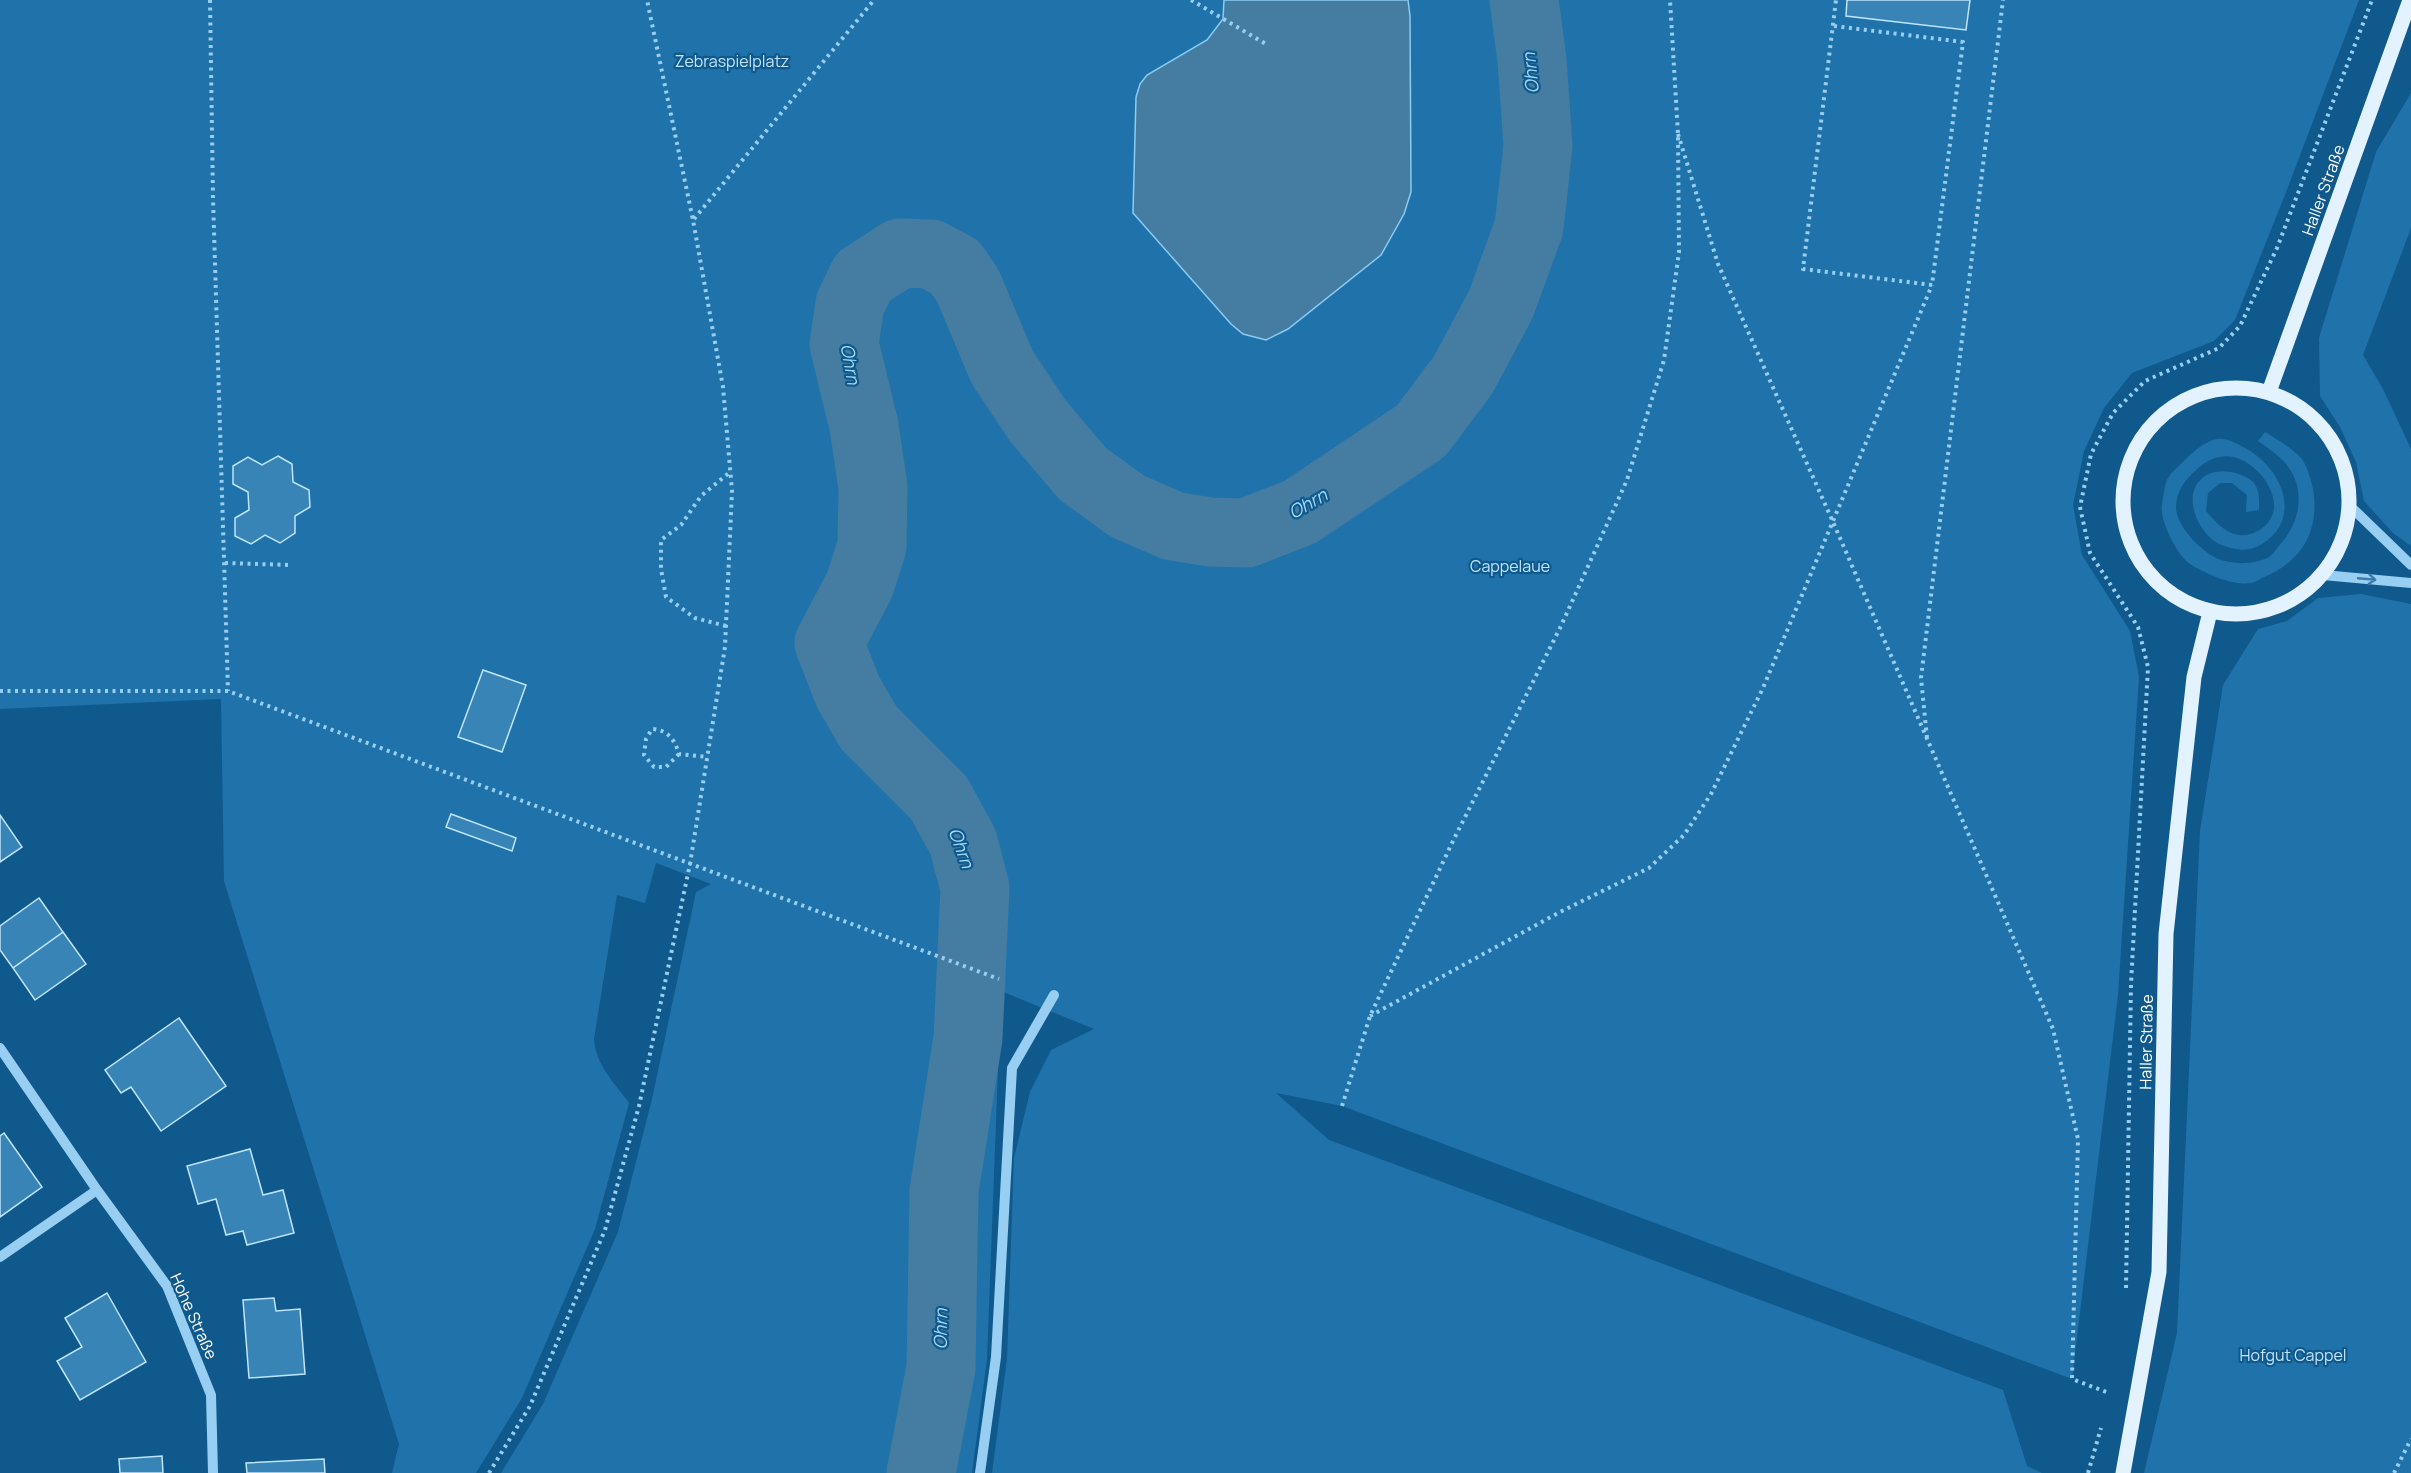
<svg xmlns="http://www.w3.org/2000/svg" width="2411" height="1473" font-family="Manrope,sans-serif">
	<rect width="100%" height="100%" fill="#10598d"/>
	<path fill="#1f73aa" d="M 0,0 L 2359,0 L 2288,187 L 2235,320 L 2214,341 L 2132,373 L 2104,408 L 2084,451 L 2073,505 L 2082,555 L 2130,631 L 2139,677 L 2118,995 L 2072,1379 L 1342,1106 L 1276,1093 L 1329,1140 L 2003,1390 L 2027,1466 L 2042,1473 L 992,1473 L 1007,1359 L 1014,1158 L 1030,1092 L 1051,1050 L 1094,1029 L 1001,991 L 987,1359 L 972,1473 L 501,1473 L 543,1404 L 618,1232 L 652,1099 L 696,892 L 711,884 L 656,863 L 645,903 L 617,895 L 594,1039 C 596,1066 614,1082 629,1103 L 595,1229 L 522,1398 L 476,1473 L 392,1473 L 399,1444 L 224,881 L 221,699 L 0,709 Z
		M 2411,93 L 2411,228 L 2363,355 L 2383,389 L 2411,449 L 2411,546 L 2393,533 L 2364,501 L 2356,462 L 2340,427 L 2320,396 L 2319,338 L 2376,152 Z
		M 2265,432 C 2278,440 2292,448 2302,459 C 2307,466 2311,480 2313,489 C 2320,531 2302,562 2262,578 C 2259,580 2253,583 2250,583 C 2232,586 2204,573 2190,564 C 2177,555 2159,520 2162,504 C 2164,496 2164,485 2168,478 C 2172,471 2181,464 2187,458 C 2195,450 2206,441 2217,439 C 2227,438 2235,443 2243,447 C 2280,465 2305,517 2262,544 C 2248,553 2234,550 2219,544 C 2210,539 2203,531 2198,521 C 2182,488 2204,463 2239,474 C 2244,476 2251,479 2254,483 C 2260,491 2259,501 2259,510 L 2246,512 L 2247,495 L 2232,483 L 2220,483 L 2208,493 L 2206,511 C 2214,520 2222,530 2234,534 C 2251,539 2272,527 2274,508 C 2275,493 2265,477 2254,468 C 2234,451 2214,453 2195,471 C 2184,481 2177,491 2176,506 C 2175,525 2200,550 2216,558 C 2232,565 2254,565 2269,557 C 2272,555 2276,550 2278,547 C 2298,526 2307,494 2289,468 C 2282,457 2269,449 2258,441 Z
		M 2361,594 L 2411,604 L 2411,1473 L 2144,1473 L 2177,1333 L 2200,831 L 2223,685 L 2258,629 L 2287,621 L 2318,598 Z"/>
	<path fill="#457ca2" stroke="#89ccf6" stroke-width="1.5" d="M 1224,0 L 1408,0 L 1410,16 L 1411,192 L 1404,214 L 1381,255 L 1288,329 L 1266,340 L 1243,334 L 1231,324 L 1133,213 L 1136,97 L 1140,84 L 1147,75 L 1207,40 L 1223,19 Z"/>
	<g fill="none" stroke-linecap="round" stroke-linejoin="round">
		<path stroke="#457ca2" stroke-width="69" d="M 921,1473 L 941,1368 L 944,1191 L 968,1038 L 975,888 L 963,842 L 939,798 L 869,728 L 848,692 L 829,643 L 860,584 L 872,546 L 873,487 L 864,426 L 844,344 L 850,304 L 863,277 L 900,253 L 931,254 L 955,267 L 968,286 L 1002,367 L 1038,421 L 1083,474 L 1127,506 L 1173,526 L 1210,532 L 1246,533 L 1300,512 L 1421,431 L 1463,375 L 1501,304 L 1529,227 L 1538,146 L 1532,60 L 1524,0"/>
	</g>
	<path fill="#3884b6" stroke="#bfe4fd" stroke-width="1.5" d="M 1847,0 L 1970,0 L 1966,30 L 1846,16 Z
		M 278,456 L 292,464 L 293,482 L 309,490 L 310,507 L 295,516 L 295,533 L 280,543 L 265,535 L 251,544 L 235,536 L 235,518 L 249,510 L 248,492 L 233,484 L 233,466 L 248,457 L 262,465 Z
		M 483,670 L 526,685 L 502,752 L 458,737 Z
		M 451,814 L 516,838 L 512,851 L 446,827 Z
		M 0,815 L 22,847 L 0,862 Z
		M 39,898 L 63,932 L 13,968 L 0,950 L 0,926 Z
		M 63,932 L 86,964 L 35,1000 L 13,968 Z
		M 179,1018 L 226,1086 L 161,1131 L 131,1087 L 121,1093 L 105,1070 Z
		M 4,1133 L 42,1187 L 0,1217 L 0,1136 Z
		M 250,1149 L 263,1195 L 283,1190 L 294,1233 L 247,1245 L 243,1231 L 226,1235 L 216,1199 L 198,1204 L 187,1166 Z
		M 107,1293 L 146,1362 L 80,1400 L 57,1361 L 82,1347 L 65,1318 Z
		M 274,1298 L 276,1311 L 300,1309 L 305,1374 L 249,1378 L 243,1300 Z
		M 162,1456 L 163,1473 L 120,1473 L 119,1459 Z
		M 324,1459 L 325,1473 L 247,1473 L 246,1463 Z"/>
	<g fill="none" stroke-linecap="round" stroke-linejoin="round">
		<path stroke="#98cef2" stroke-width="4" stroke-dasharray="3 4.5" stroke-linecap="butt" d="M 210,0 L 213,198 L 228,691
			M 1191,0 L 1266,44
			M 1834,26 L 1963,42 L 1932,285 L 1803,269 L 1836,0
			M 1678,134 L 1718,264 L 1833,522 L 2053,1029 L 2078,1139 L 2072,1379 L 2109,1393
			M 694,219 L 874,0
			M 225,563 L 291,565
			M 726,626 L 695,618 L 666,597 L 661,569 L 661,540 L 681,525 L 701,496 L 730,472
			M 0,691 L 228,691 L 999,979
			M 1927,738 L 1921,678 L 2003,0
			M 679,754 L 666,767 L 654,767 L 644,755 L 646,739 L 652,729 C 668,730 675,740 679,754 L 708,757
			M 1370,1016 L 1560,912 L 1649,868 L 1684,835 L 1711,794 L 1763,688 L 1932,285
			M 1342,1106 L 1370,1016 L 1453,841 L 1561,626 L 1627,480 L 1664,360 L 1679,252 L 1678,134 L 1670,0
			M 2126,1288 L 2131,984 L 2148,667 L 2138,627 L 2090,553 L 2080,507 L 2091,454 L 2113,413 L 2145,381 L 2219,348 L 2240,326 L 2277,248 L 2372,0
			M 489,1473 L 530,1406 L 605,1230 L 639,1106 L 690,864 L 725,647 L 732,491 L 723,387 L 693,220 L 647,0
			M 2088,1473 L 2101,1428
			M 2394,1473 L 2411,1439"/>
		<path stroke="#98cef2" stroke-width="10" d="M 2350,506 L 2411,565
			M 2323,575 L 2411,583
			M 0,1048 L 97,1190 L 167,1286 L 211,1395 L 213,1473
			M 0,1257 L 97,1190
			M 980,1473 L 996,1357 L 1012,1068 L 1054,995"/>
		<path stroke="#e3f2ff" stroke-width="15" d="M2123 501a113 113 0 1 1 226 0a113 113 0 1 1-226 0Z
			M 2269,392 L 2410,0
			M 2123,1473 L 2159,1272 L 2166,934 L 2194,677 L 2210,612"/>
	</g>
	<defs><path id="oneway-shaft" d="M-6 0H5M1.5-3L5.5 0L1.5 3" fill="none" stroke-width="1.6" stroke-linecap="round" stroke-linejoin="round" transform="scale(1.5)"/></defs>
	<use stroke="#397cab" href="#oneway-shaft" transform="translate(2367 579) rotate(5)"/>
	<g text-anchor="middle" stroke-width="4.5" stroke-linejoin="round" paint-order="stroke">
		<g font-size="16" fill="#bfe4fd" stroke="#10598d">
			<text x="732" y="67">Zebraspielplatz</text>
			<text x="1510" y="572">Cappelaue</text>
			<text x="2293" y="1361">Hofgut Cappel</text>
		</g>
		<g font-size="16" fill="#fff" stroke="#10598d">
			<text transform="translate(2323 190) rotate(-70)" y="6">Haller Straße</text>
			<text transform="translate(2146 1042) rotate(-89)" y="6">Haller Straße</text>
			<text transform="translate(194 1316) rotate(66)" y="6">Hohe Straße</text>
		</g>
		<g font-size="18" font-style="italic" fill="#a3d8fa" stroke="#10598d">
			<text transform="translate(1531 73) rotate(-96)" y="6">Ohrn</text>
			<text transform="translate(850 364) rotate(80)" y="6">Ohrn</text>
			<text transform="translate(1308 504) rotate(-30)" y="6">Ohrn</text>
			<text transform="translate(961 848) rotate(70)" y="6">Ohrn</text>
			<text transform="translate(941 1329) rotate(-89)" y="6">Ohrn</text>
		</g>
	</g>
</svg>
